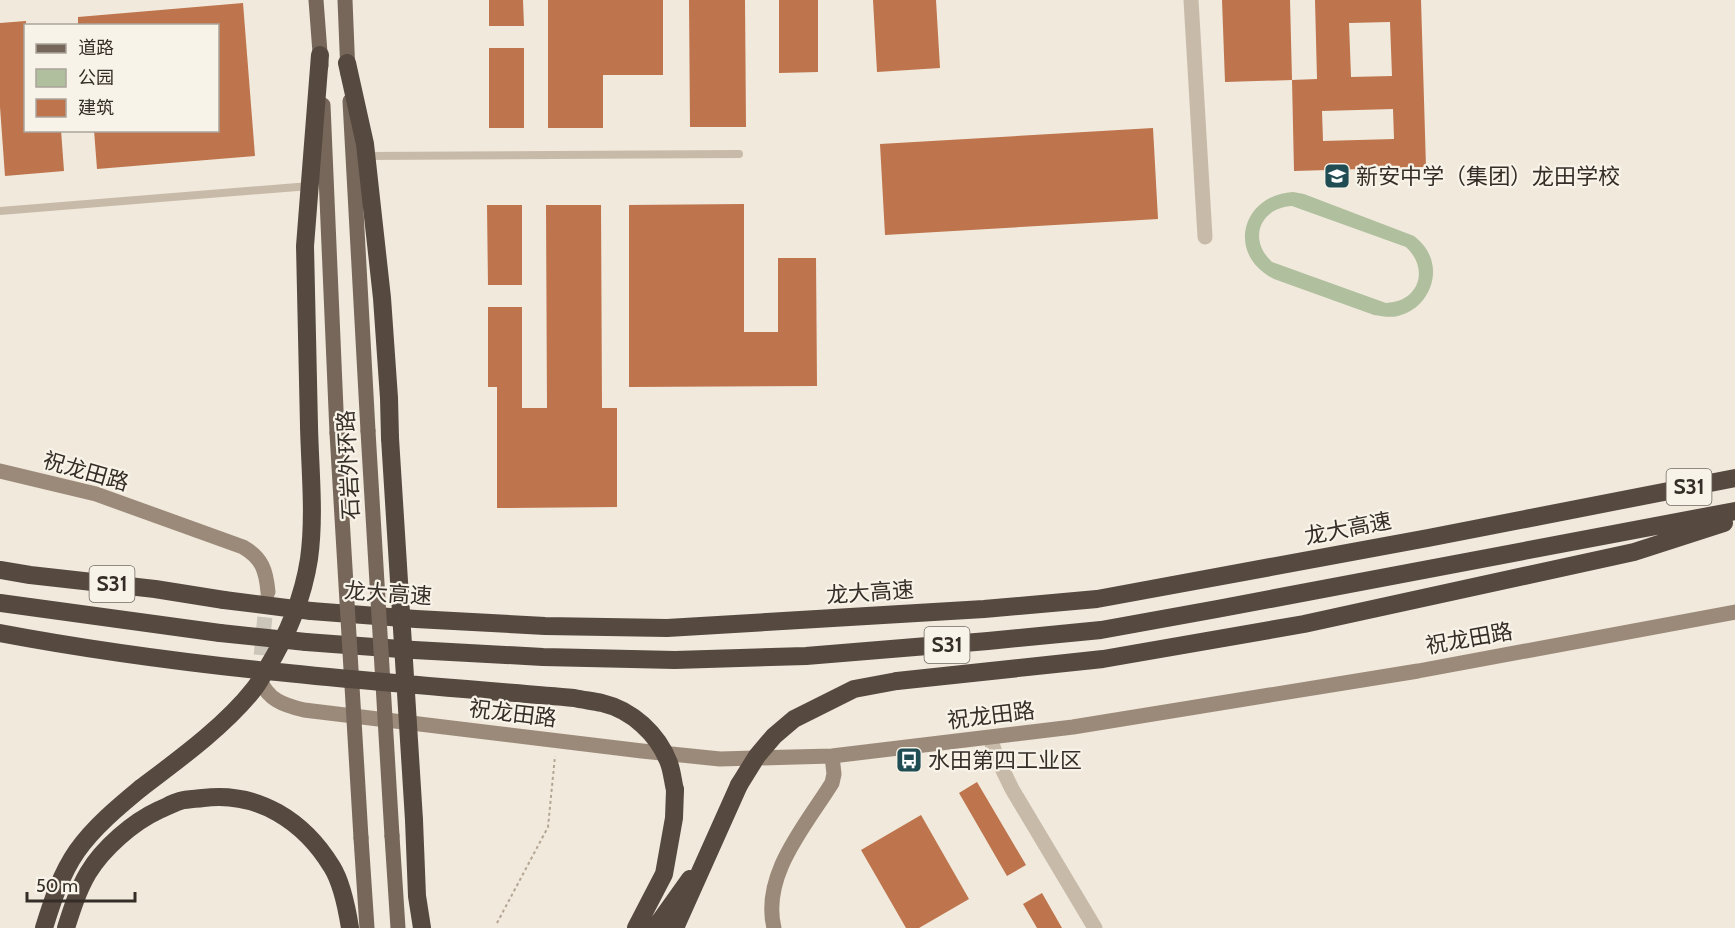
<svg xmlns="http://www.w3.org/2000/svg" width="1735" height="928" font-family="Cabin,'Noto Sans SC',sans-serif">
	<rect width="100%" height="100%" fill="#f0e9dc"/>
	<path fill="#b0bf9d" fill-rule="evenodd" d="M 1293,192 L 1304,194 L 1414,236 C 1420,241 1426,247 1429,254 C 1441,279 1425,310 1398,316 C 1390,318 1382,316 1374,315 L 1274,279 C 1226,255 1241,195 1293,192 ZM 1292,206 L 1406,247 C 1430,269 1419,302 1386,303 L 1272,262 C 1248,240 1259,208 1292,206 Z"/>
	<path fill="#be744c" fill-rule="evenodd" d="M 489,0 L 523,0 L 524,26 L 489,26 Z
		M 548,0 L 663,0 L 663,75 L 603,75 L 603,128 L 548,128 Z
		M 689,0 L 745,0 L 746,127 L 690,127 Z
		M 779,0 L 818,0 L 818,72 L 779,73 Z
		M 873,0 L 936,0 L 940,68 L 877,72 Z
		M 1222,0 L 1290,0 L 1292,80 L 1225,82 Z
		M 1315,0 L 1421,0 L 1426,167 L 1294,171 L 1292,80 L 1317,79 ZM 1390,22 L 1392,76 L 1351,77 L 1349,23 ZM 1393,109 L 1394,139 L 1323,141 L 1322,111 Z
		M 243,3 L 255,156 L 97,169 L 94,130 L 218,130 L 218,26 L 78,26 L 78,17 Z
		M 26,21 L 26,130 L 61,130 L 64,171 L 5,176 L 0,107 L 0,23 Z
		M 489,48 L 524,48 L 524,128 L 489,128 Z
		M 1153,128 L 1158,219 L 885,235 L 880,144 Z
		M 744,204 L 744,332 L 778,332 L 778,258 L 816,258 L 817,386 L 629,387 L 629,205 Z
		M 487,205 L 522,205 L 522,285 L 488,285 Z
		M 546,205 L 601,205 L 602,408 L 617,408 L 617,507 L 497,508 L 497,387 L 488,387 L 488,307 L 522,307 L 522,408 L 547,408 Z
		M 977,782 L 1026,865 L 1007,876 L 959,793 Z
		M 921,815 L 969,899 L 919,928 L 906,928 L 861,850 Z
		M 1042,893 L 1062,928 L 1037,928 L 1023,904 Z"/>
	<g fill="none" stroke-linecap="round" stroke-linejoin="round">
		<path stroke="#cbc4b8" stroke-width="15" stroke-dasharray="15 8" stroke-linecap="butt" d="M 259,678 L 267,595"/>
		<path stroke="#b4a593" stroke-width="2" stroke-dasharray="3 3" stroke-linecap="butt" d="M 497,923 L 548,827 L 555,756"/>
		<path stroke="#c8baa9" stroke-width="8" d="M 366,156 L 739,154
			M 0,211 L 310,186"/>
		<path stroke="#c8baa9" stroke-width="15" d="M 1191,0 L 1205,237
			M 990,738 L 997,758 L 1012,789 L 1095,928"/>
		<path stroke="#9b8a7a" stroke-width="15" d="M 0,471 L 96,494 L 243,547 C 262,558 266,570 268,592
			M 259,678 C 268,700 283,705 304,710 L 642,751 L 720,759 L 832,756 L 1073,727 L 1418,671 L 1735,612
			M 774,928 C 761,875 806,825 832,783 L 834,774 L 832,756"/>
		<path stroke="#76675a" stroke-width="15" d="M 316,0 L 321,66
			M 345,0 L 348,74
			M 350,101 L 368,431
			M 323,105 L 337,433
			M 392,836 L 398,928
			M 361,838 L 367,928"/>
		<path stroke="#564940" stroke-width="18" d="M 347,63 L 365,144 L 382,298 L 389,398 L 390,438
			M 309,426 L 305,246 L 320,55
			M 0,570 L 30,575 L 155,589 L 224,600
			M 0,603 L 220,633
			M 311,611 L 416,619 L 545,626 L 667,628 L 984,609 L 1097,599 L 1428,538 L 1735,478
			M 306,642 L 414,650 L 543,657 L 675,660 L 806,656 L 988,641 L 1101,630 L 1217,609 L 1735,511
			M 897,681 L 1103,659 L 1304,624 L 1634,552 L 1724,523
			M 414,820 L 417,896 L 422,928
			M 44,928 C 52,902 61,874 77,851 C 94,827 118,807 141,788
			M 66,928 C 72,909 78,890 88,873 C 103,848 133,822 159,810 C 166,807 173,803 180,801 C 187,799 196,799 203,798 C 258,791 304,821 332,867 C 342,883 347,909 350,928
			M 636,928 L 664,874 L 674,818 L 675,790
			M 655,928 L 690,879
			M 675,928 L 739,785"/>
		<path stroke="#76675a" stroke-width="15" d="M 368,431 L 392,836
			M 337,433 L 361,838"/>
		<path stroke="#564940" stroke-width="18" d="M 390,438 L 414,820
			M 224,600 L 311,611
			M 0,633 C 190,669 382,682 574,698 C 583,700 593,701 602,703 C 632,710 658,734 669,763 C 672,771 673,782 675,790
			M 220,633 L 306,642
			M 739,785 L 757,756 L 774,736 L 794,719 L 854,689 L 897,681
			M 141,788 C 178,760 225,726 254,689 C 259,683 262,676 266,670 C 287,636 303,598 309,559 C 315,516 310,470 309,426"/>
	</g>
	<defs>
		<symbol id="school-square" viewBox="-11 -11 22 22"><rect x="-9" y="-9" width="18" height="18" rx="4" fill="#204c54" stroke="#f8f3e8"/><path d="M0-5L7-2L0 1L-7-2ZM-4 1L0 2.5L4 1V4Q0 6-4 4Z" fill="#fff"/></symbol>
		<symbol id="bus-square" viewBox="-11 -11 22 22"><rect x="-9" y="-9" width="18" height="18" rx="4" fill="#204c54" stroke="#f8f3e8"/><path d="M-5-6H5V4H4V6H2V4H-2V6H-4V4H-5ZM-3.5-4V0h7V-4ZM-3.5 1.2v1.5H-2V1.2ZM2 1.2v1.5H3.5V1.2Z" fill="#fff"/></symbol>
	</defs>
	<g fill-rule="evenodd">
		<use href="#school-square" x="1322" y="161" width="30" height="30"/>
		<use href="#bus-square" x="894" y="745" width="30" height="30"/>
	</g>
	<g text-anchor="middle" stroke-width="4.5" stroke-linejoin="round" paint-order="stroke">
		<g fill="#f8f3e8" stroke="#706962" stroke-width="1.5">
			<rect x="1666.5" y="469" width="45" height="36" rx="4.5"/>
			<rect x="89.5" y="566" width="45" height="36" rx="4.5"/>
			<rect x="924.5" y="627" width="45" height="36" rx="4.5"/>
		</g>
		<g font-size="21" font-weight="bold" fill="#352e28">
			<text x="1689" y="494">S31</text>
			<text x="112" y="591">S31</text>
			<text x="947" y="652">S31</text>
		</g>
		<g font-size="22" fill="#352e28" stroke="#f8f3e8" text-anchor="start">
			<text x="1356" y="184">新安中学（集团）龙田学校</text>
			<text x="928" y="768">水田第四工业区</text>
		</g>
		<g font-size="22" fill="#352e28" stroke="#f8f3e8">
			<text transform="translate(348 465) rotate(-93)" y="8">石岩外环路</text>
			<text transform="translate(86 471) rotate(16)" y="8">祝龙田路</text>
			<text transform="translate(1348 528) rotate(-11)" y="8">龙大高速</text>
			<text transform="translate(870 592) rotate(-4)" y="8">龙大高速</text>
			<text transform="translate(388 593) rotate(4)" y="8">龙大高速</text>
			<text transform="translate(1469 638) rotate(-10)" y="8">祝龙田路</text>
			<text transform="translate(513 713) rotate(7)" y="8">祝龙田路</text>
			<text transform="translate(991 715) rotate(-7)" y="8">祝龙田路</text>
		</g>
	</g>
	<rect x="24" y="24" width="195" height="108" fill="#f8f3e8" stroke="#aaa49b" stroke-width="1.5"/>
	<rect x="36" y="44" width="30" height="9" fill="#76675a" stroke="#aaa49b" stroke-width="1.5"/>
	<text x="78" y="54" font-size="18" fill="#352e28">道路</text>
	<rect x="36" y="69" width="30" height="18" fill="#b0bf9d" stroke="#aaa49b" stroke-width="1.5"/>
	<text x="78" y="84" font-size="18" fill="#352e28">公园</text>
	<rect x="36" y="99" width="30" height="18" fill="#be744c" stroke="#aaa49b" stroke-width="1.5"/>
	<text x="78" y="114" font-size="18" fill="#352e28">建筑</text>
	<path d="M27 892v9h108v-9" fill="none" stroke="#352e28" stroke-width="3"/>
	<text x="36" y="892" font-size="18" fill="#352e28" stroke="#f8f3e8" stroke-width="4.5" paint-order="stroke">50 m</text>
</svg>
